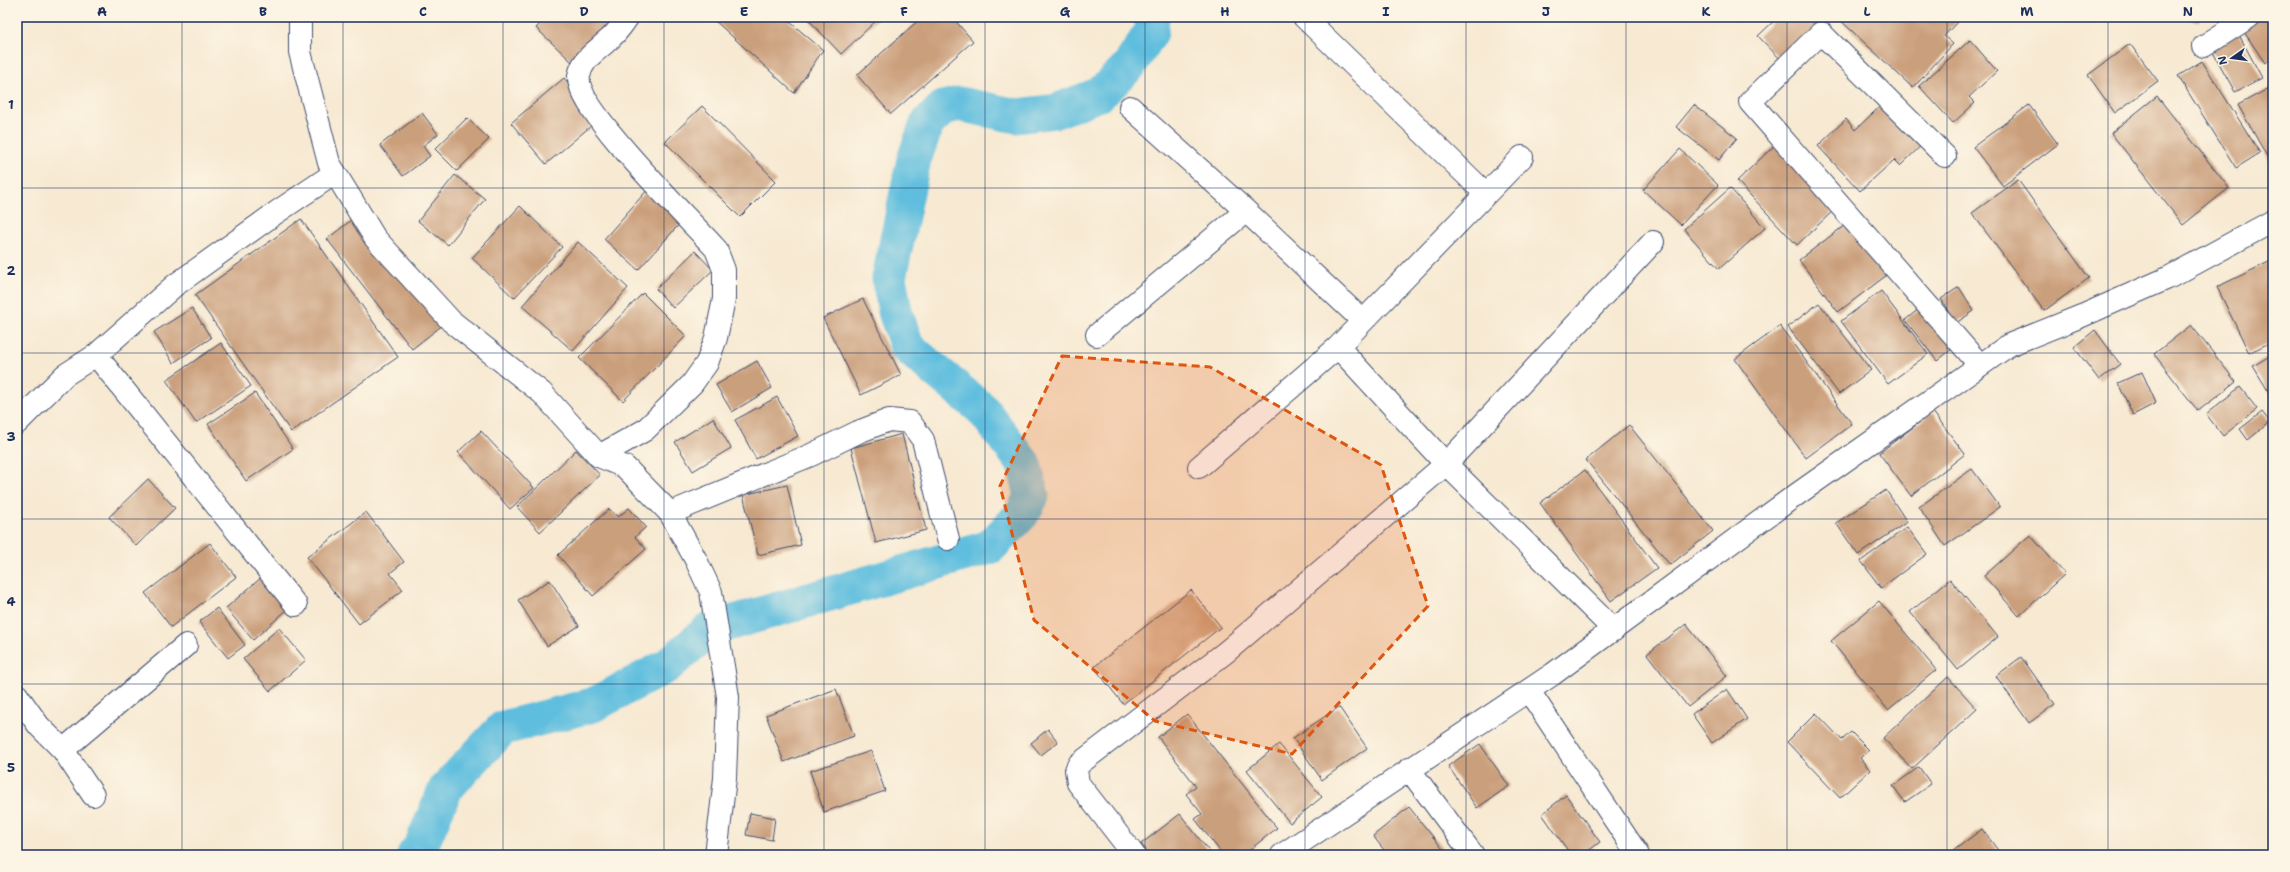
<svg xmlns="http://www.w3.org/2000/svg" width="2290" height="872" font-family="'Shantell Sans',sans-serif">
	<rect width="100%" height="100%" fill="#fcf5e5"/>
	<filter id="ink" filterUnits="userSpaceOnUse"><feTurbulence type="fractalNoise" baseFrequency=".025" numOctaves="2"/><feDisplacementMap in="SourceGraphic" scale="8" xChannelSelector="R" yChannelSelector="G"/><feConvolveMatrix kernelMatrix="1 2 1 2 8 2 1 2 1" color-interpolation-filters="sRGB"/></filter>
	<filter id="wash" filterUnits="userSpaceOnUse"><feTurbulence type="fractalNoise" baseFrequency=".012" numOctaves="4" result="noise"/><feDisplacementMap in="SourceGraphic" scale="16" xChannelSelector="R" yChannelSelector="G"/><feGaussianBlur stdDeviation="0.9" result="paint"/><feColorMatrix in="noise" values="0 0 0 0 0 0 0 0 0 0 0 0 0 0 0 0 0 1.4 0 .05"/><feComposite in="paint" operator="in"/></filter>
	<g filter="url(#wash)">
		<rect width="100%" height="100%" fill="#f7e9d2"/>
		<g fill="none" stroke-linecap="round" stroke-linejoin="round">
			<path stroke="#5fbede" stroke-width="35" d="M 414,855 L 421,846 L 446,788 L 503,728 L 593,705 L 667,666 L 710,629 L 990,547 L 1022,514 L 1032,496 L 1024,464 L 982,409 L 907,347 L 895,311 L 889,278 L 914,159 L 927,124 L 943,108 L 959,104 L 1017,116 L 1056,111 L 1100,94 L 1129,66 L 1151,32 L 1152,17"/>
		</g>
		<g id="blocks">
			<path fill="#ca9f7c" d="M 547,17 L 615,17 L 572,62 L 536,28 Z
				M 711,17 L 784,17 L 823,50 L 794,93 Z
				M 806,17 L 880,17 L 841,54 Z
				M 922,17 L 952,17 L 973,41 L 891,114 L 857,75 Z
				M 1778,17 L 1808,17 L 1821,31 L 1786,65 L 1758,36 Z
				M 1837,17 L 1952,17 L 1957,22 L 1944,36 L 1953,44 L 1913,88 Z
				M 2176,17 L 2199,17 L 2199,21 Z
				M 2260,17 L 2273,17 L 2273,58 L 2265,63 L 2242,29 Z
				M 2238,33 L 2262,78 L 2235,92 L 2210,47 Z
				M 1970,40 L 1997,71 L 1969,97 L 1975,103 L 1953,123 L 1919,86 Z
				M 2130,44 L 2158,81 L 2115,113 L 2088,75 Z
				M 2202,61 L 2260,153 L 2236,168 L 2178,76 Z
				M 564,78 L 598,120 L 546,164 L 511,123 Z
				M 2273,86 L 2273,167 L 2238,105 Z
				M 2157,96 L 2229,188 L 2183,225 L 2111,133 Z
				M 1890,97 L 1929,138 L 1900,166 L 1894,160 L 1860,191 L 1818,146 L 1846,119 L 1855,130 Z
				M 1694,105 L 1737,138 L 1719,160 L 1676,127 Z
				M 2029,105 L 2058,144 L 2003,186 L 1973,147 Z
				M 702,106 L 776,181 L 740,217 L 665,142 Z
				M 422,113 L 438,134 L 423,146 L 430,156 L 403,176 L 380,145 Z
				M 467,118 L 489,139 L 457,171 L 435,149 Z
				M 1775,145 L 1835,209 L 1797,245 L 1737,181 Z
				M 1680,149 L 1718,185 L 1681,225 L 1643,190 Z
				M 455,175 L 485,199 L 448,245 L 418,221 Z
				M 2018,180 L 2089,278 L 2044,311 L 1972,213 Z
				M 649,188 L 684,219 L 638,270 L 604,239 Z
				M 1730,188 L 1765,228 L 1719,269 L 1684,229 Z
				M 520,206 L 562,247 L 514,298 L 472,258 Z
				M 359,214 L 444,324 L 412,349 L 327,239 Z
				M 301,219 L 398,357 L 291,432 L 195,295 Z
				M 1849,222 L 1887,275 L 1838,312 L 1799,260 Z
				M 578,242 L 628,288 L 573,351 L 522,306 Z
				M 695,251 L 713,270 L 673,308 L 656,289 Z
				M 2273,260 L 2273,341 L 2249,353 L 2217,287 Z
				M 1959,287 L 1974,311 L 1956,323 L 1941,299 Z
				M 1881,291 L 1928,354 L 1888,384 L 1841,321 Z
				M 643,293 L 686,336 L 623,401 L 579,358 Z
				M 863,299 L 901,375 L 861,395 L 823,318 Z
				M 1819,303 L 1871,370 L 1839,394 L 1788,327 Z
				M 1924,305 L 1957,345 L 1937,361 L 1905,320 Z
				M 192,308 L 211,338 L 173,363 L 154,332 Z
				M 2191,325 L 2236,382 L 2198,411 L 2154,354 Z
				M 1780,326 L 1852,424 L 1806,458 L 1735,359 Z
				M 2095,330 L 2120,364 L 2099,380 L 2074,347 Z
				M 221,343 L 251,386 L 196,423 L 166,380 Z
				M 2273,354 L 2273,399 L 2253,366 Z
				M 757,361 L 772,388 L 732,412 L 716,385 Z
				M 2142,372 L 2156,403 L 2133,415 L 2118,383 Z
				M 2240,387 L 2257,409 L 2223,436 L 2206,414 Z
				M 255,393 L 293,449 L 246,481 L 208,424 Z
				M 777,397 L 798,436 L 756,459 L 735,420 Z
				M 1933,412 L 1965,454 L 1911,496 L 1879,453 Z
				M 2262,412 L 2270,422 L 2248,440 L 2240,429 Z
				M 713,418 L 731,448 L 693,471 L 675,442 Z
				M 1629,425 L 1713,531 L 1670,565 L 1586,460 Z
				M 481,431 L 534,488 L 510,509 L 458,452 Z
				M 902,434 L 926,530 L 876,543 L 851,448 Z
				M 576,450 L 600,475 L 540,532 L 517,507 Z
				M 1972,469 L 2000,507 L 1945,546 L 1919,507 Z
				M 1585,470 L 1657,568 L 1611,601 L 1540,503 Z
				M 148,479 L 175,508 L 136,546 L 109,517 Z
				M 787,485 L 801,545 L 758,555 L 743,495 Z
				M 1886,490 L 1907,522 L 1858,555 L 1836,523 Z
				M 629,508 L 646,527 L 635,537 L 646,549 L 593,596 L 558,555 L 609,509 L 618,517 Z
				M 366,512 L 404,562 L 390,573 L 403,590 L 359,624 L 307,557 Z
				M 1907,527 L 1927,554 L 1881,588 L 1861,561 Z
				M 2030,535 L 2065,574 L 2019,616 L 1984,576 Z
				M 210,543 L 236,577 L 171,627 L 145,593 Z
				M 262,577 L 288,609 L 253,640 L 226,608 Z
				M 1950,579 L 1998,637 L 1958,670 L 1910,612 Z
				M 550,580 L 579,626 L 547,646 L 518,600 Z
				M 1191,590 L 1221,627 L 1123,704 L 1094,667 Z
				M 1879,601 L 1936,670 L 1888,710 L 1831,641 Z
				M 217,608 L 245,645 L 228,658 L 199,622 Z
				M 1686,624 L 1727,676 L 1688,707 L 1647,654 Z
				M 279,628 L 306,660 L 270,691 L 243,659 Z
				M 2021,657 L 2055,704 L 2029,723 L 1996,676 Z
				M 1948,677 L 1977,709 L 1912,769 L 1883,738 Z
				M 836,689 L 854,736 L 784,762 L 766,715 Z
				M 1727,689 L 1747,719 L 1712,743 L 1692,714 Z
				M 1339,707 L 1367,748 L 1322,780 L 1293,738 Z
				M 1816,713 L 1842,740 L 1851,732 L 1869,750 L 1860,758 L 1870,770 L 1840,798 L 1787,742 Z
				M 1187,714 L 1277,828 L 1243,855 L 1223,855 L 1195,819 L 1202,814 L 1186,794 L 1196,786 L 1158,737 Z
				M 1048,729 L 1058,742 L 1041,755 L 1031,743 Z
				M 1279,744 L 1322,797 L 1290,823 L 1247,770 Z
				M 1480,744 L 1509,786 L 1477,808 L 1448,766 Z
				M 871,751 L 885,791 L 824,812 L 810,771 Z
				M 1919,767 L 1931,784 L 1905,802 L 1893,786 Z
				M 1566,795 L 1600,842 L 1583,855 L 1571,855 L 1542,814 Z
				M 1409,807 L 1446,853 L 1443,855 L 1388,855 L 1373,836 Z
				M 750,813 L 775,818 L 772,840 L 746,835 Z
				M 1180,814 L 1212,855 L 1150,855 L 1141,844 Z
				M 1982,829 L 2000,853 L 1997,855 L 1956,855 L 1953,851 Z"/>
		</g>
	</g>
	<g filter="url(#ink)">
		<use href="#blocks" fill-opacity="0" stroke="#3c4b6f" stroke-width="1"/>
		<g fill="none" stroke-linecap="round" stroke-linejoin="round">
			<defs>
				<path id="minor" d="M 1304,17 L 1486,194
					M 2204,46 L 2249,17
					M 1130,107 L 1246,211 L 1363,321
					M 1945,156 L 1821,33 L 1750,102 L 1979,364
					M 1097,335 L 1246,211
					M 1338,347 L 1446,464 L 1614,630
					M 96,355 L 296,605
					M 17,423 L 65,375 L 96,355 L 174,286 L 277,212 L 335,173
					M 599,456 L 645,430 L 692,384 L 707,363 L 716,338 L 724,299 L 724,270 L 716,249 C 691,221 574,107 579,76 C 582,60 594,53 605,43 C 614,36 621,27 627,18
					M 1199,467 L 1338,347 L 1522,157
					M 670,513 L 811,455 L 858,432 L 889,420 L 910,422 L 923,440 L 948,539
					M 1529,691 L 1638,855
					M 17,695 L 39,726 L 63,750 L 93,795
					M 63,750 L 186,645
					M 1409,769 L 1473,855
					M 1134,855 L 1078,783 L 1076,770 L 1079,764 L 1226,652 L 1446,464 L 1653,242
					M 1282,855 L 1553,674 L 1789,500 L 2009,345 L 2084,315 L 2168,278 L 2273,221"/>
				<path id="tertiary" d="M 300,17 L 300,52 L 329,163 L 375,238 L 451,321 L 542,393 L 599,456 L 625,467 L 670,513 L 696,560 L 711,592 L 728,697 L 725,778 L 716,855"/>
			</defs>
			<use href="#minor" stroke="#3c4b6f" stroke-width="24"/>
			<use href="#tertiary" stroke="#3c4b6f" stroke-width="24"/>
			<use href="#minor" stroke="#fff" stroke-width="22"/>
			<use href="#tertiary" stroke="#fff" stroke-width="22"/>
		</g>
	</g>
	<path fill="#de5710" fill-opacity="0.2" stroke="#de5710" stroke-width="3" stroke-dasharray="8 5" stroke-linejoin="round" d="M 1062,356 L 1210,367 L 1381,465 L 1428,606 L 1292,754 L 1155,721 L 1034,620 L 1000,486 Z"/>
	<path fill="none" stroke="#1b2f5e" stroke-width="1" stroke-opacity="0.55" d="M 182,17 L 182,855M 343,17 L 343,855M 503,17 L 503,855M 664,17 L 664,855M 824,17 L 824,855M 985,17 L 985,855M 1145,17 L 1145,855M 1305,17 L 1305,855M 1466,17 L 1466,855M 1626,17 L 1626,855M 1787,17 L 1787,855M 1947,17 L 1947,855M 2108,17 L 2108,855M 17,188 L 2273,188M 17,353 L 2273,353M 17,519 L 2273,519M 17,684 L 2273,684"/>
	<rect width="2290" height="872" fill="none" stroke="#fcf5e5" stroke-width="44"/>
	<g transform="translate(2232 58) rotate(256)" stroke="#fcf5e5" stroke-width="3" paint-order="stroke">
	<path d="M0-3L7 15L0 10L-7 15Z" fill="#1b2f5e"/>
	<text y="-6" font-size="11" font-weight="bold" text-anchor="middle" fill="#1b2f5e">N</text>
	</g>
	<rect x="22" y="22" width="2246" height="828" fill="none" stroke="#1b2f5e" stroke-width="1.5"/>
	<g font-size="13" text-anchor="middle" font-weight="bold" fill="#1b2f5e">
		<text x="102" y="16">A</text>
		<text x="263" y="16">B</text>
		<text x="423" y="16">C</text>
		<text x="584" y="16">D</text>
		<text x="744" y="16">E</text>
		<text x="904" y="16">F</text>
		<text x="1065" y="16">G</text>
		<text x="1225" y="16">H</text>
		<text x="1386" y="16">I</text>
		<text x="1546" y="16">J</text>
		<text x="1706" y="16">K</text>
		<text x="1867" y="16">L</text>
		<text x="2027" y="16">M</text>
		<text x="2188" y="16">N</text>
		<text x="11" y="109">1</text>
		<text x="11" y="275">2</text>
		<text x="11" y="441">3</text>
		<text x="11" y="606">4</text>
		<text x="11" y="772">5</text>
	</g>
</svg>
